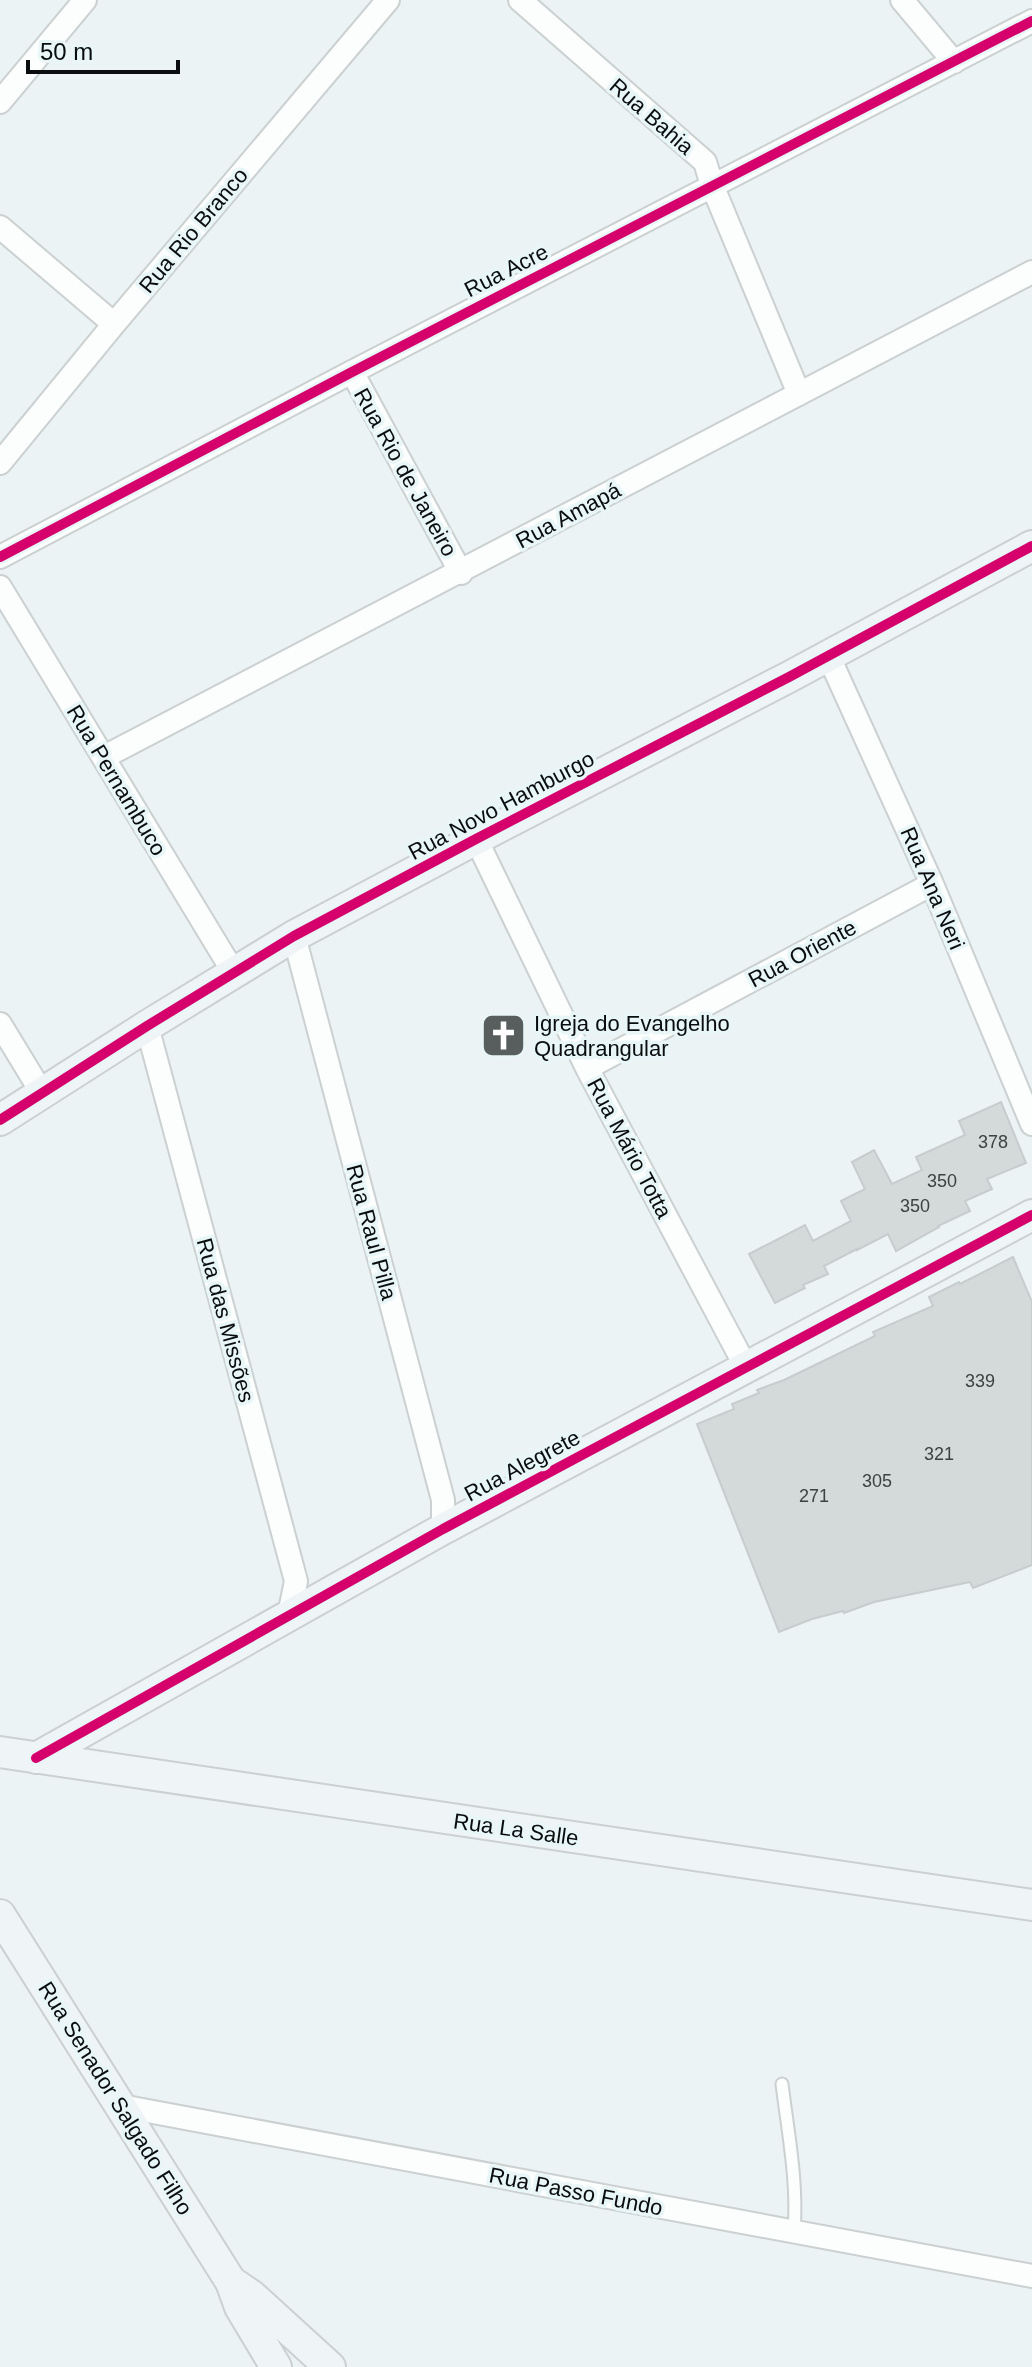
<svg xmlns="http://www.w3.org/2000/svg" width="1032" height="2367" font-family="Helvetica,sans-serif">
	<rect width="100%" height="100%" fill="#ecf3f4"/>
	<path fill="#d4d9d9" stroke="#c7ccce" stroke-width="2" d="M 1001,1102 L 1026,1163 L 987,1179 L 992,1189 L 965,1201 L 970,1211 L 938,1226 L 939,1227 L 896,1251 L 888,1234 L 857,1250 L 857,1249 L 824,1266 L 828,1274 L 803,1285 L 805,1288 L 775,1303 L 749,1254 L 805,1225 L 813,1241 L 851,1221 L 841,1201 L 865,1189 L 852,1162 L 874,1150 L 892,1184 L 922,1170 L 916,1157 L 965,1135 L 959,1121 Z
		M 1013,1257 L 1032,1302 L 1032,1565 L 973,1588 L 970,1582 L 874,1602 L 844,1613 L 843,1611 L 812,1619 L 779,1632 L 697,1424 L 734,1409 L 732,1404 L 759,1393 L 757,1390 L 784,1380 L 875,1336 L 873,1332 L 933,1306 L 929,1297 L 959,1282 L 960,1284 Z"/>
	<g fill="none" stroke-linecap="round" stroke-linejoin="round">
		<defs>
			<path id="lane" d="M 782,2084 C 788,2133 798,2182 794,2232"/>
			<path id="street" d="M 520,0 L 705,162 L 712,185 L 799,394
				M 902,0 L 954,62
				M 0,102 L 85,0
				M 0,227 L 114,324
				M 352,372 L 461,573
				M 0,463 L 114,324 L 388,0
				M 0,557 L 352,372 L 1032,21
				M 0,587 L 234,973
				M 828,655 L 932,884 L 1032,1124
				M 104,757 C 414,597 722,433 1032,272
				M 476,839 L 587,1068 L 747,1369
				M 294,936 L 443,1500 L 443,1529
				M 0,1024 L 42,1093
				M 147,1026 L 296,1581 L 289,1615
				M 587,1068 L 932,884
				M 121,2106 L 1032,2276"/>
			<path id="secondary" d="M 0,1120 L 147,1026 L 294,936 L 476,839 L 789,677 L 1032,546
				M 0,1752 L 1032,1905
				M 36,1758 L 443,1529 L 1032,1215
				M 0,1915 L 231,2282 L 240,2307 L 276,2367
				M 233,2283 L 252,2296 L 330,2367"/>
		</defs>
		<use href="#lane" stroke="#cbd0d1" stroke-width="15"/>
		<use href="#street" stroke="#cbd0d1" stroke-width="26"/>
		<use href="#secondary" stroke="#cbd0d1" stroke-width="34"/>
		<use href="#lane" stroke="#fcfdfd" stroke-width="11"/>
		<use href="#street" stroke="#fcfdfd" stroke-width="22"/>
		<use href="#secondary" stroke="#eff5f6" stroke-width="30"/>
		<defs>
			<path id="cycleway" d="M 0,557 L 352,372 L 1032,21
				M 0,1120 L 147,1026 L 294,936 L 476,839 L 789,677 L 1032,546
				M 36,1758 L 443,1529 L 1032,1215"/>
		</defs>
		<use href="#cycleway" stroke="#e9f6f7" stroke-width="15"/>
		<use href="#cycleway" stroke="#d6006c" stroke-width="10"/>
	</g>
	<defs>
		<symbol id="church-square" viewBox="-11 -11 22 22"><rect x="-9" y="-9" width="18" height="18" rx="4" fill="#585e5e" stroke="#e9f6f7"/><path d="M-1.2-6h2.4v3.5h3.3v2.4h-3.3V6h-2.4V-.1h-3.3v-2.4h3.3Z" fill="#fff"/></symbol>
	</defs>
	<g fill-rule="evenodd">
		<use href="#church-square" x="478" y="1010" width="51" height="51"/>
	</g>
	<g text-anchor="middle" stroke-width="7" stroke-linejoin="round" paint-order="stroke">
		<g font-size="18" fill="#3d4142">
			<text x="993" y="1148">378</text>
			<text x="942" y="1187">350</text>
			<text x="915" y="1212">350</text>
			<text x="980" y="1387">339</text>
			<text x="939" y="1460">321</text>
			<text x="877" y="1487">305</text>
			<text x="814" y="1502">271</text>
		</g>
		<g font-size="22" fill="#090d0e" stroke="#e9f6f7">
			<text transform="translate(652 116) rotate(41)" y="8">Rua Bahia</text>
			<text transform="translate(193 230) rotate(-50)" y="8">Rua Rio Branco</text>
			<text transform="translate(506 270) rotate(-27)" y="8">Rua Acre</text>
			<text transform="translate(406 472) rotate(61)" y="8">Rua Rio de Janeiro</text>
			<text transform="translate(568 515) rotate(-28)" y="8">Rua Amapá</text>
			<text transform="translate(117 780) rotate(59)" y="8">Rua Pernambuco</text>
			<text transform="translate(501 805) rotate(-28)" y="8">Rua Novo Hamburgo</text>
			<text transform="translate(933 888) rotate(67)" y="8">Rua Ana Neri</text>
			<text transform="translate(802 953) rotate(-28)" y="8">Rua Oriente</text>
			<text transform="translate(630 1148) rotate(62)" y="8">Rua Mário Totta</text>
			<text transform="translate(372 1232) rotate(75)" y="8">Rua Raul Pilla</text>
			<text transform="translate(226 1320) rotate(75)" y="8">Rua das Missões</text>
			<text transform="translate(522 1465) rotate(-28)" y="8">Rua Alegrete</text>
			<text transform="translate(516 1829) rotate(8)" y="8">Rua La Salle</text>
			<text transform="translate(116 2098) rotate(58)" y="8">Rua Senador Salgado Filho</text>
			<text transform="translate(576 2191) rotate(11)" y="8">Rua Passo Fundo</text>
		</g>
		<g font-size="22" fill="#090d0e" stroke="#e9f6f7" text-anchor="start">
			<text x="534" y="1031">Igreja do Evangelho<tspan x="534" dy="25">Quadrangular</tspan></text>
		</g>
	</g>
	<path d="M28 60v12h150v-12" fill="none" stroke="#090d0e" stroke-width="4"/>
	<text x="40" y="60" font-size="24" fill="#090d0e" stroke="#e9f6f7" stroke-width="6" paint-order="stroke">50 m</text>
</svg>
